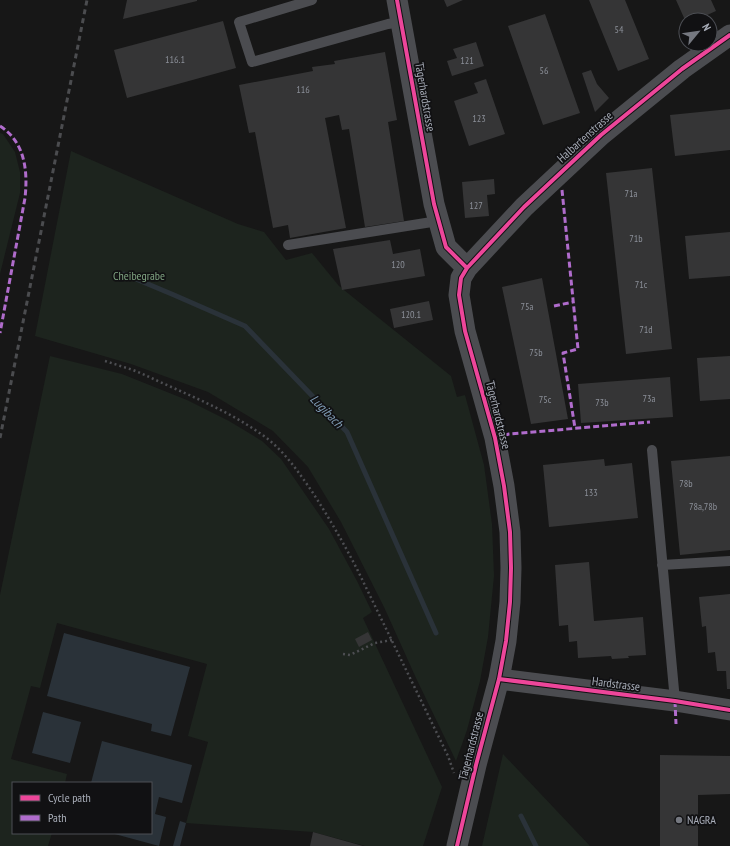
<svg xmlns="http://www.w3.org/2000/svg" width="730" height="846" font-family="'PT Sans Narrow',sans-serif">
	<rect width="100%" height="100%" fill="#171717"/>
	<path fill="#1d241e" d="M 0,133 L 3,134 L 15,152 L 20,172 L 20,193 L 0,274 Z
		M 71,151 L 238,224 L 264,232 L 286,260 L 312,253 L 339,286 L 451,376 L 457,397 L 465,395 L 484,465 L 492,524 L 494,576 L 488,637 L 480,681 L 467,730 L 456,761 L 416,678 L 384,607 L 341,522 L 308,467 L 273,431 L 208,392 L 131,364 L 35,336 Z
		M 50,356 L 122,374 L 187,400 L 229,421 L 262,441 L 281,459 L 329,529 L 357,581 L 372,612 L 363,618 L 442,787 L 423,846 L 365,846 L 313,832 L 186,823 L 208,742 L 188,736 L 207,664 L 57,623 L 40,688 L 31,686 L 11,759 L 67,774 L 65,783 L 13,783 L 13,833 L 52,833 L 48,846 L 0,846 L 0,595 Z
		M 503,754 L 590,846 L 482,846 Z"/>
	<path fill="#2a3239" d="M 64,633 L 190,667 L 171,736 L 151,731 L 152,724 L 47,696 Z
		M 43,712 L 81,722 L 70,763 L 32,753 Z
		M 102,741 L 192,765 L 182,803 L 159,797 L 155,814 L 166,817 L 159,846 L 111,833 L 151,833 L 151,783 L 91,783 Z
		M 180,821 L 186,823 L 180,846 L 173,846 Z"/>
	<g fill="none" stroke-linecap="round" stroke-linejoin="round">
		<path stroke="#2a3239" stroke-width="5" d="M 124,274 L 174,295 L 245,326 L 347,432 L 436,633
			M 521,816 L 536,846"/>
	</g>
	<path fill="#353536" d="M 127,0 L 197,0 L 197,1 L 123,19 Z
		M 444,0 L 463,0 L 447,7 Z
		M 589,0 L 625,0 L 649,59 L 618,71 Z
		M 676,0 L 711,0 L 716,11 L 696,20 L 685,20 Z
		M 545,14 L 580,113 L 543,125 L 508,26 Z
		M 223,21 L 236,68 L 127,98 L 114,50 Z
		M 476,42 L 484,66 L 452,76 L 447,61 L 457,58 L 453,49 Z
		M 385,52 L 397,120 L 388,122 L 404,221 L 365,227 L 349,129 L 342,130 L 339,115 L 325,118 L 346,228 L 290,238 L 288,225 L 273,228 L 255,132 L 249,133 L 239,85 L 313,71 L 312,67 L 335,64 L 334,61 Z
		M 591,70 L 597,84 L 609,98 L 595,112 L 582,73 Z
		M 486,79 L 505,134 L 469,146 L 454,101 L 478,93 L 474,83 Z
		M 730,109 L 730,150 L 675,156 L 670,115 Z
		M 652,168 L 672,349 L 626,354 L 606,173 Z
		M 494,179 L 495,194 L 487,195 L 489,216 L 465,218 L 462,182 Z
		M 730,232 L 730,276 L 689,279 L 685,236 Z
		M 390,240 L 393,254 L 420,249 L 425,276 L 342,290 L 333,249 Z
		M 542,278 L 568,419 L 531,424 L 502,287 Z
		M 429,301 L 433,320 L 394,328 L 390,309 Z
		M 730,356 L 730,399 L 700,401 L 697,358 Z
		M 670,377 L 673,417 L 581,423 L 578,384 Z
		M 730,456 L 730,550 L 680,555 L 671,461 Z
		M 604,459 L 605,466 L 632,463 L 638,518 L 549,527 L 543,465 Z
		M 589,562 L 594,621 L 643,617 L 646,655 L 628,656 L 629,658 L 612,659 L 611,656 L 578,658 L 577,641 L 569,642 L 568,625 L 559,626 L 555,565 Z
		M 730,594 L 730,689 L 727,689 L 726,671 L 717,671 L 715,652 L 708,653 L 706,626 L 702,627 L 699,597 Z
		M 368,632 L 372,640 L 359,647 L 355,639 Z
		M 660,755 L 730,756 L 730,794 L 698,795 L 698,846 L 660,846 Z
		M 313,832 L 363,846 L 310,846 Z"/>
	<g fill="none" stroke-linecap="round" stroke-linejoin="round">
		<path stroke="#4d4e52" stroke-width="2.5" stroke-dasharray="2 3" stroke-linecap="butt" d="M 105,361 L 133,370 L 145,375 C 183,393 226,409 261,434 C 282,448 297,470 311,490 C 328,516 343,542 357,569 L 448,756 L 454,773
			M 343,654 L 350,655 L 375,643 L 392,640"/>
		<path stroke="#4b4c50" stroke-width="10" d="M 312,0 L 239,22 L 252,62 L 388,24 L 401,22
			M 288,245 L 438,221
			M 652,450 L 675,701
			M 662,565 L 730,561"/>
		<path stroke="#4b4c50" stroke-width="21" d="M 397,0 L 434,204 L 446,247 L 467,268
			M 499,679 L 675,701 L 730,710
			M 457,846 L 476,765 L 499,679 L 506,641 L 510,602 L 511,568 L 510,532 L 504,486 L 495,438 L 465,331 L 459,295 L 461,278 L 467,268 L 524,207 L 601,135 L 682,69 L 730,35"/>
		<path stroke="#4b4c4f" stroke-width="3" stroke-dasharray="5 4" stroke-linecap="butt" d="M 0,438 L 87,0"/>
		<path stroke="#b06ccc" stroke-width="3" stroke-dasharray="6 3" stroke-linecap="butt" d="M 0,126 C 25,142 28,171 25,198 L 0,333
			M 562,190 L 578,349 L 563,353 L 575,428
			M 554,306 L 573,302
			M 495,438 L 509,434 L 650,422
			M 675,701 L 676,724"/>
		<defs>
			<path id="cycleway" d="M 397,0 L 434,204 L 446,247 L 467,268
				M 499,679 L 675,701 L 730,710
				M 457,846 L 476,765 L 499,679 L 506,641 L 510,602 L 511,568 L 510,532 L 504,486 L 495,438 L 465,331 L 459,295 L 461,278 L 467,268 L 524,207 L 601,135 L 682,69 L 730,35"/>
		</defs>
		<use href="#cycleway" stroke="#111113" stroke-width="6"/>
		<use href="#cycleway" stroke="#ed469a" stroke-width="4"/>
	</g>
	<circle fill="#757880" stroke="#111113" stroke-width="1.5" cx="679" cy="820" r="4"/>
	<g text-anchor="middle" stroke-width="3.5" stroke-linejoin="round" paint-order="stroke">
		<g font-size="10" fill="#8b8f98">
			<text x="619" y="33">54</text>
			<text x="175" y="63">116.1</text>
			<text x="467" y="64">121</text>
			<text x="544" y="74">56</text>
			<text x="303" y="93">116</text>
			<text x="479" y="122">123</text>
			<text x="631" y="197">71a</text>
			<text x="476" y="209">127</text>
			<text x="636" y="242">71b</text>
			<text x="398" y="268">120</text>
			<text x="641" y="288">71c</text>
			<text x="527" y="310">75a</text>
			<text x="411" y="318">120.1</text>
			<text x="646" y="333">71d</text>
			<text x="536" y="356">75b</text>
			<text x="649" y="402">73a</text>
			<text x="545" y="403">75c</text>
			<text x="602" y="406">73b</text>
			<text x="686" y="487">78b</text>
			<text x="591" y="496">133</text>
			<text x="703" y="510">78a,78b</text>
		</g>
		<g font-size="12" fill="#a8adb8" stroke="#111113">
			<text transform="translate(425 97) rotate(80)" y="4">Tägerhardstrasse</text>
			<text transform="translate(585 137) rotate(-42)" y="4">Halbartenstrasse</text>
			<text transform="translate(498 415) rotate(76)" y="4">Tägerhardstrasse</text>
			<text transform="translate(616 684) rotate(7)" y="4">Hardstrasse</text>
			<text transform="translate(471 746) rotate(-76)" y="4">Tägerhardstrasse</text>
		</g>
		<g font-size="12" fill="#7fa381" stroke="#111113">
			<text x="139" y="280">Cheibegrabe</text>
		</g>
		<g font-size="12" fill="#a8adb8" stroke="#111113" text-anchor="start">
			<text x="687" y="824">NAGRA</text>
		</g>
		<g font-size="13" font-style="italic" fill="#7f9bb3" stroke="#111113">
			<text transform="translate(327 411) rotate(46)" y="5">Lugibach</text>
		</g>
	</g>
	<rect x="12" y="782" width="140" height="52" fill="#111113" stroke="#4d4f55"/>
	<rect x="20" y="795" width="20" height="6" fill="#ed469a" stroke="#4d4f55"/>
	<text x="48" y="802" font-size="12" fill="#a8adb8">Cycle path</text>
	<rect x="20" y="815" width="20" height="6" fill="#b06ccc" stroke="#4d4f55"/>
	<text x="48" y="822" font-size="12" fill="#a8adb8">Path</text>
	<g transform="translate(698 32) rotate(61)"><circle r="19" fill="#111113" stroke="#4d4f55"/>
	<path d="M0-3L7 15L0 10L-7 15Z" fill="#757880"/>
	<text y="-6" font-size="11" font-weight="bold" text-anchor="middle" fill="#a8adb8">N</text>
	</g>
</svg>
